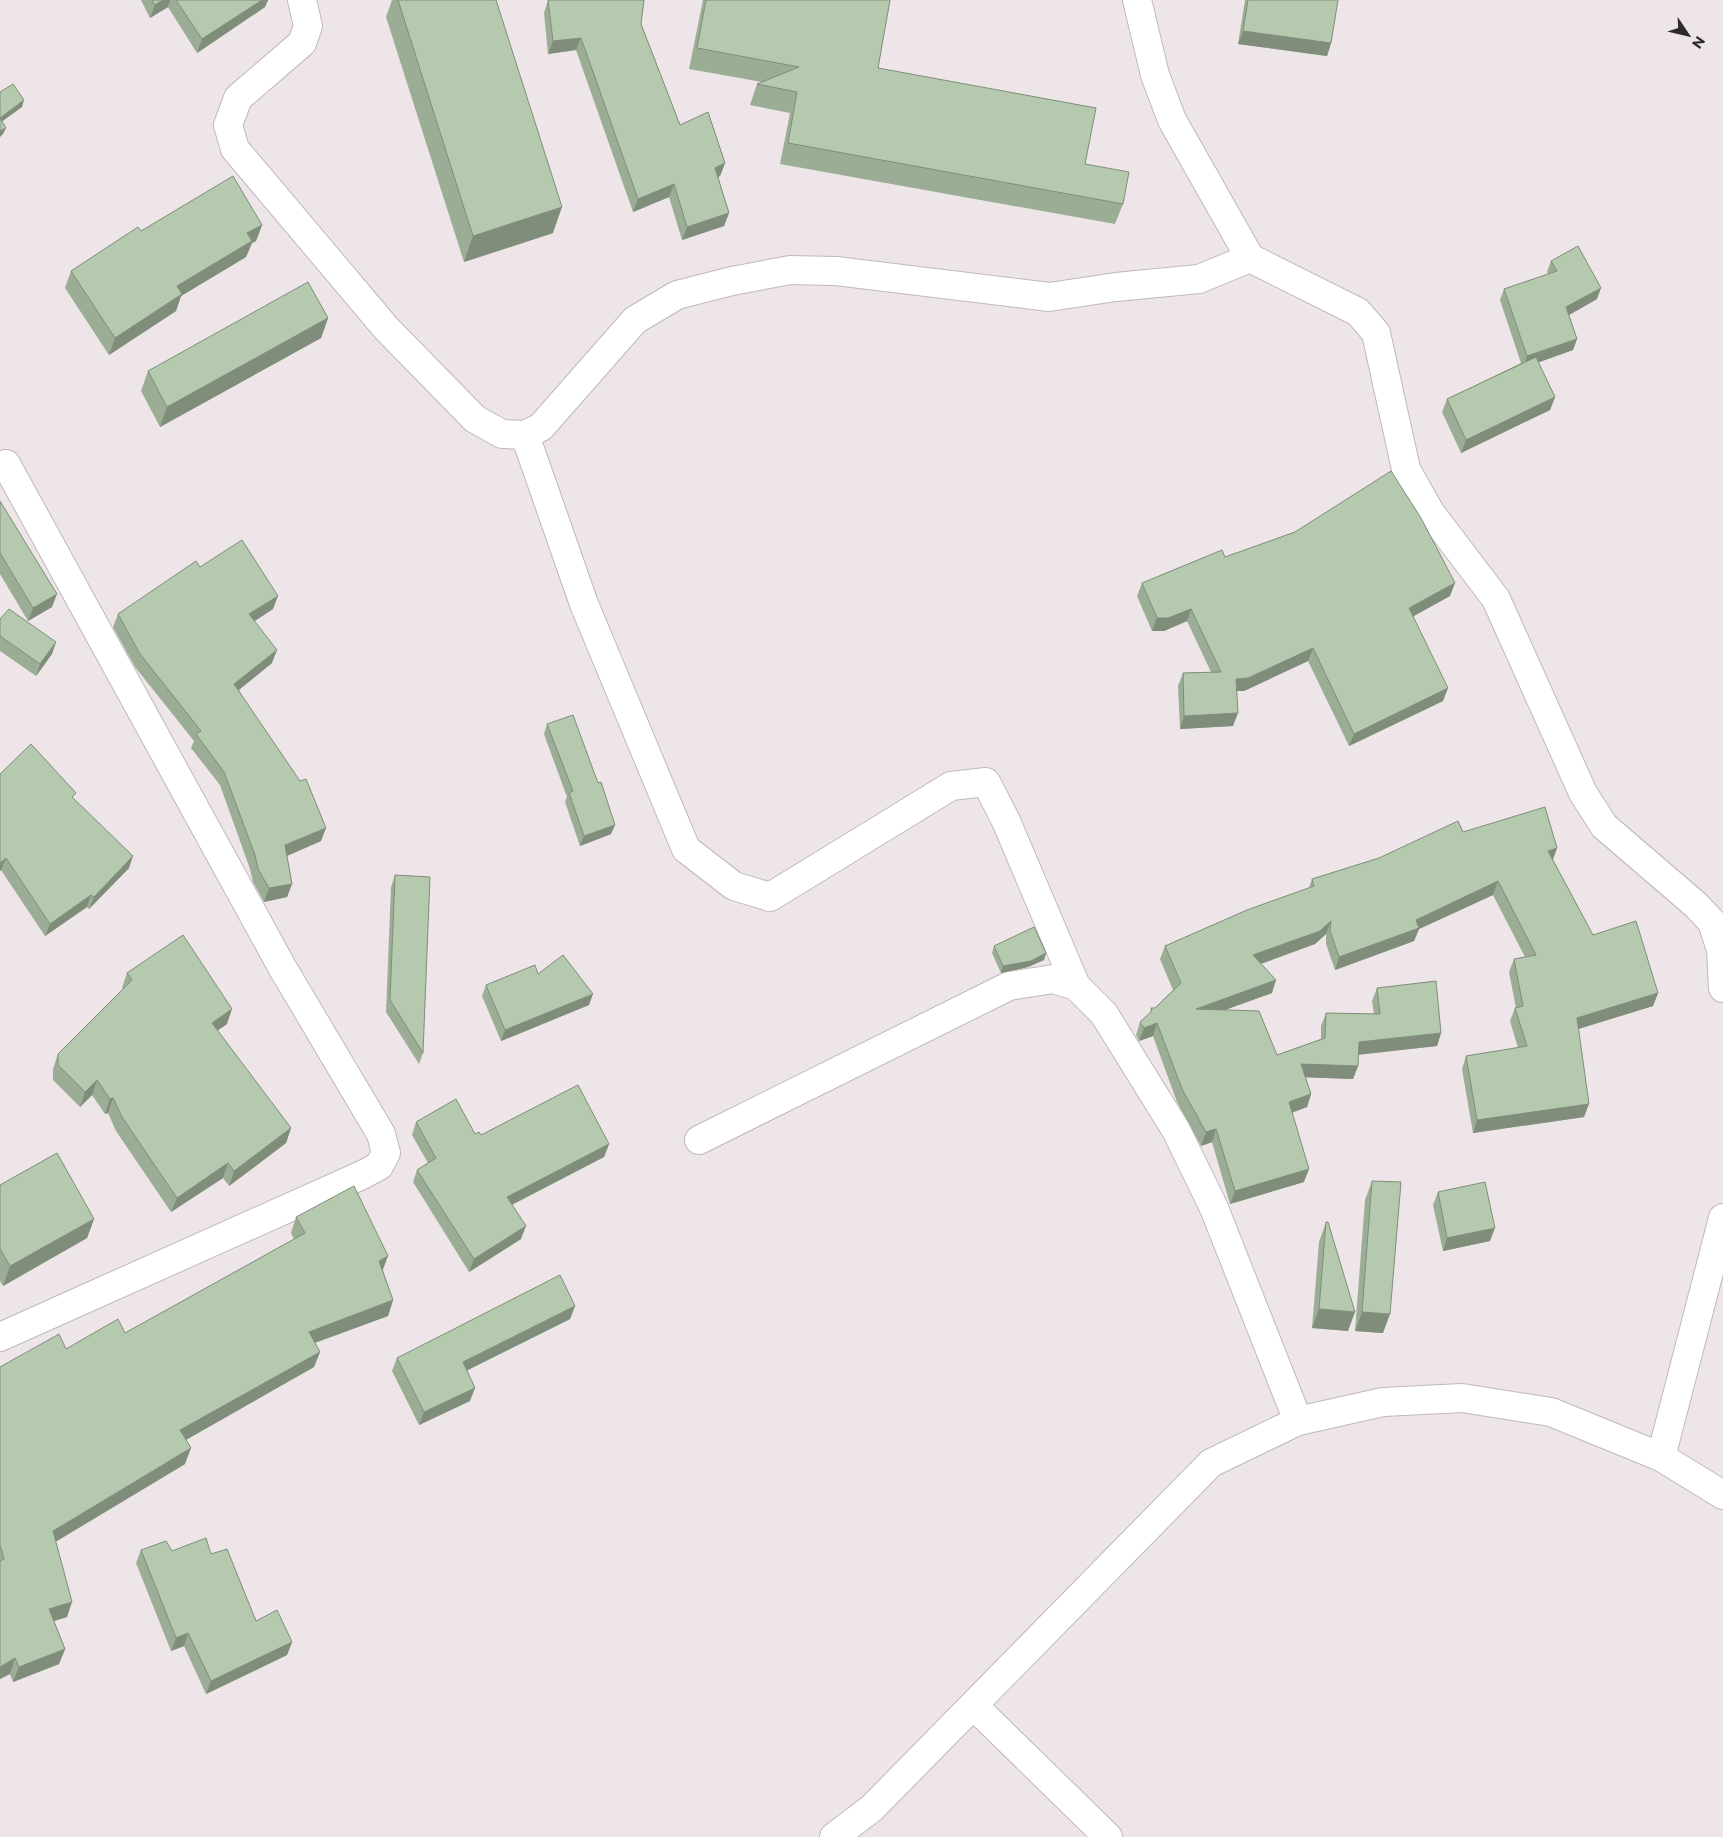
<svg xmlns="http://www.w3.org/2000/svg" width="1723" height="1837" font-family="Montserrat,sans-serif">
	<rect width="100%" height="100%" fill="#ede5e7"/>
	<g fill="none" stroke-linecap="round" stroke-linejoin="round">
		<defs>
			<path id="street" d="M 302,0 L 308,26 L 302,43 L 238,98 L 228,125 L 235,149 L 386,328 L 475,419 L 502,434 L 525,435 L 541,427 L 635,320 L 677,295 L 732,281 L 790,270 L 836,271 L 1049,297 L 1116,287 L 1199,279 L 1250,258
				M 1137,0 L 1155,75 L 1172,120 L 1250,258 L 1358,312 L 1376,333 L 1406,469 L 1430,512 L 1496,599 L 1583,793 L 1604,826 L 1696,905 L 1712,922 L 1721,950 L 1723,988
				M 525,435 L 584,604 L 686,849 L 734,886 L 770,897 L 951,786 L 986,782 L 1006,821 L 1076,986
				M 699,1140 L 1009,986 L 1053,979 L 1076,986 L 1104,1014 L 1176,1130 L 1214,1208 L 1298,1421
				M 0,1337 L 362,1175 L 379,1166 L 386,1153 L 381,1134 L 282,967 L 6,464
				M 1661,1457 L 1723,1218
				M 974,1706 L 1108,1837
				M 834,1837 L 872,1808 L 1211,1463 L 1298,1421 L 1383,1402 L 1462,1398 L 1551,1412 L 1661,1457 L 1723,1495"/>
		</defs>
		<use href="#street" stroke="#c0b8ba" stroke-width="30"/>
		<use href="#street" stroke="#fff" stroke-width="28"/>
	</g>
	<path fill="#9cad96" d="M 141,0 L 268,0 L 265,7 L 197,53 L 168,7 L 150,18 Z
		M 392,0 L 496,0 L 553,233 L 464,262 L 386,17 Z
		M 548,0 L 641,24 L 680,125 L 725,163 L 720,176 L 718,177 L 729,213 L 724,226 L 682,240 L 669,197 L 633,212 L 576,50 L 548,54 L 544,13 Z
		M 703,0 L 890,0 L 878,68 L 1085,164 L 1123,204 L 1115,224 L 780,164 L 790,113 L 750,105 L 757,84 L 762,82 L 689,69 Z
		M 1245,0 L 1338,0 L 1331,43 L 1327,56 L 1238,44 Z
		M 262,225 L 256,241 L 252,243 L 246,257 L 181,296 L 176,311 L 109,355 L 65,288 L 71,271 L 141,231 Z
		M 1551,261 L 1597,299 L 1569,315 L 1577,339 L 1573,350 L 1538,362 L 1555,397 L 1550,410 L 1461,453 L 1442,412 L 1447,399 L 1521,363 L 1500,300 L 1504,289 L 1548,274 L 1547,272 Z
		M 328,318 L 321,338 L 160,427 L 141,391 L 148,371 Z
		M 0,501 L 52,607 L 28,621 L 0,574 Z
		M 1225,557 L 1450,596 L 1413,616 L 1443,701 L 1349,746 L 1308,661 L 1244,691 L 1237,691 L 1233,726 L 1180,729 L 1178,686 L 1183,673 L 1211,672 L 1187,621 L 1164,631 L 1152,631 L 1137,596 L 1142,583 Z
		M 200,567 L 273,609 L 254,621 L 272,663 L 239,690 L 321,841 L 287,856 L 292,884 L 287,897 L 264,902 L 253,882 L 250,869 L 220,785 L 191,748 L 194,741 L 135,667 L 113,627 L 118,614 Z
		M 0,619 L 52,654 L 36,676 L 0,651 Z
		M 547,724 L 611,834 L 580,846 L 565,802 L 567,797 L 544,734 Z
		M 0,774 L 74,799 L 129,868 L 89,909 L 87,907 L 45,936 L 1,870 L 0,871 Z
		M 1463,832 L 1557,848 L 1553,860 L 1593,935 L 1658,993 L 1653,1006 L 1578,1029 L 1584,1117 L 1473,1133 L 1462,1069 L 1466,1056 L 1518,1048 L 1510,1021 L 1515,1008 L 1516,1008 L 1509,972 L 1514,959 L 1525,957 L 1493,895 L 1419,929 L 1414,941 L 1335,970 L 1326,944 L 1326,934 L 1315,944 L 1261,964 L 1272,993 L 1225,1010 L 1277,1055 L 1321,1039 L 1321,1026 L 1326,1013 L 1374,1014 L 1372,1001 L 1377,988 L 1441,1033 L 1437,1046 L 1358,1055 L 1358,1066 L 1353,1079 L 1305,1077 L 1311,1094 L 1307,1107 L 1292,1113 L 1304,1182 L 1230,1204 L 1212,1142 L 1201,1146 L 1177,1102 L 1153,1036 L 1139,1041 L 1136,1035 L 1140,1022 L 1150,1013 L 1151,1008 L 1155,1008 L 1173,990 L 1160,959 L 1165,946 L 1309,888 L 1312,879 Z
		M 395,875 L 423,1053 L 419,1064 L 386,1012 L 391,887 Z
		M 994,946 L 1046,953 L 1044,960 L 1028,967 L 1001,973 L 992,953 Z
		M 127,973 L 227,1024 L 217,1031 L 291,1128 L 286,1143 L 229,1186 L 223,1178 L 171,1212 L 116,1131 L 108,1113 L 105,1114 L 92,1095 L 80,1107 L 53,1080 L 53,1069 L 58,1054 L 123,989 L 122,988 Z
		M 538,974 L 589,1005 L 501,1041 L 482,996 L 486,985 Z
		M 416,1122 L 481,1135 L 609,1144 L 604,1157 L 512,1205 L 521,1239 L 469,1272 L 413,1182 L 417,1170 L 428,1163 L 412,1135 Z
		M 1372,1181 L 1383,1333 L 1355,1331 L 1365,1200 Z
		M 0,1185 L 94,1219 L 87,1238 L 3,1286 L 0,1281 Z
		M 1438,1192 L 1490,1241 L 1443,1251 L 1433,1205 Z
		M 296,1217 L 383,1271 L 393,1300 L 388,1316 L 315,1343 L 320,1352 L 314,1367 L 186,1440 L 185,1464 L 55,1542 L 67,1617 L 54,1621 L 65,1649 L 59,1664 L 13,1682 L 10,1674 L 0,1679 L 0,1367 L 125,1333 L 294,1239 L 291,1233 Z
		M 1326,1222 L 1348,1331 L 1312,1328 L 1319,1242 Z
		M 575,1306 L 570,1319 L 467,1370 L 470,1401 L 419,1425 L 392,1371 L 397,1358 Z
		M 141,1550 L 172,1551 L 211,1554 L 256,1621 L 292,1642 L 287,1655 L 206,1694 L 184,1646 L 171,1651 L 136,1563 Z"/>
	<path fill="#7f8d7a" d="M 163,0 L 170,0 L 168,7 L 150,18 L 155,5 Z
		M 262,0 L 268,0 L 265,7 L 197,53 L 202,39 Z
		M 1243,31 L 1331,43 L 1327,56 L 1238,44 Z
		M 581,38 L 576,50 L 548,54 L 553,41 Z
		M 24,100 L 22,107 L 0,123 L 0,118 Z
		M 6,128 L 3,134 L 0,137 L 0,131 Z
		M 725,163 L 720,176 L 710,180 L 715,168 Z
		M 674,184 L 669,197 L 633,212 L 638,199 Z
		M 562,207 L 553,233 L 464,262 L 473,236 Z
		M 729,213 L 724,226 L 682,240 L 687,227 Z
		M 262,225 L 256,241 L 252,243 L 246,257 L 181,296 L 176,311 L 109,355 L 115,338 L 177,286 L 247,233 Z
		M 1601,288 L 1597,299 L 1562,319 L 1566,307 Z
		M 328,318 L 321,338 L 160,427 L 167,407 Z
		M 1577,339 L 1573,350 L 1523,368 L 1527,356 Z
		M 1555,397 L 1550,410 L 1461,453 L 1466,440 Z
		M 1455,583 L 1450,596 L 1405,621 L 1409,608 Z
		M 57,594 L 52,607 L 28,621 L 33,608 Z
		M 278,596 L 273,609 L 244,628 L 249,614 Z
		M 1191,609 L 1187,621 L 1164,631 L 1152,631 L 1157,618 Z
		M 56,642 L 52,654 L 36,676 L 40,664 Z
		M 1313,648 L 1308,661 L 1244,691 L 1232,691 L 1236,679 Z
		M 277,650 L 272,663 L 230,697 L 234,684 Z
		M 1448,688 L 1443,701 L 1349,746 L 1354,734 Z
		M 1238,713 L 1233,726 L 1180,729 L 1184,716 Z
		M 615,825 L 611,834 L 580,846 L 584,836 Z
		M 326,828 L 321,841 L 280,859 L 285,845 Z
		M 1557,848 L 1552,861 L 1548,851 Z
		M 133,856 L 129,868 L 89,909 L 94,897 Z
		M 6,858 L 1,870 L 0,871 L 0,863 Z
		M 1498,881 L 1493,895 L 1419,929 L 1414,941 L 1335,970 L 1339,957 L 1416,920 Z
		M 292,884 L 287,897 L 264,902 L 269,888 Z
		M 91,895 L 87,907 L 45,936 L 50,924 Z
		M 1331,921 L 1326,934 L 1315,944 L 1249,968 L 1253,955 Z
		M 1046,953 L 1044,960 L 1028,967 L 1001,973 L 1003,966 Z
		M 1276,980 L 1272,993 L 1191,1022 L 1196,1009 Z
		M 1658,993 L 1653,1006 L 1572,1031 L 1577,1018 Z
		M 593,994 L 589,1005 L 501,1041 L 505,1030 Z
		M 232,1009 L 227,1024 L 206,1038 L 212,1023 Z
		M 1157,1023 L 1153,1036 L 1139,1041 L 1144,1028 Z
		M 1441,1033 L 1437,1046 L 1354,1055 L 1359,1042 Z
		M 1301,1064 L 1358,1066 L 1353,1079 L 1296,1077 Z
		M 97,1080 L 92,1095 L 80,1107 L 85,1092 Z
		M 1311,1094 L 1307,1107 L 1284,1115 L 1289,1102 Z
		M 113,1098 L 108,1113 L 105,1114 L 110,1099 Z
		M 1589,1104 L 1584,1117 L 1473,1133 L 1477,1120 Z
		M 291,1128 L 286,1143 L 229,1186 L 234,1171 Z
		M 1216,1129 L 1212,1142 L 1201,1146 L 1206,1132 Z
		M 609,1144 L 604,1157 L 503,1209 L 507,1197 Z
		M 228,1163 L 223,1178 L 171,1212 L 177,1198 Z
		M 1309,1169 L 1304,1182 L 1230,1204 L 1235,1191 Z
		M 94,1219 L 87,1238 L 3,1286 L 10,1266 Z
		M 526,1226 L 521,1239 L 469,1272 L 474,1259 Z
		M 1495,1228 L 1490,1241 L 1443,1251 L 1447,1238 Z
		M 388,1256 L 382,1272 L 379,1261 Z
		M 393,1300 L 388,1316 L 303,1347 L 309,1332 Z
		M 575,1306 L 570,1319 L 458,1375 L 463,1362 Z
		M 1319,1309 L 1355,1312 L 1348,1331 L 1312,1328 Z
		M 1362,1312 L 1390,1314 L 1383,1333 L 1355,1331 Z
		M 320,1352 L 314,1367 L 175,1446 L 180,1430 Z
		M 475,1388 L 470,1401 L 419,1425 L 424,1412 Z
		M 191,1448 L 185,1464 L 47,1547 L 53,1531 Z
		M 72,1602 L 67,1617 L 43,1624 L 49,1609 Z
		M 188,1633 L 184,1646 L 171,1651 L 176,1638 Z
		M 292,1642 L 287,1655 L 206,1694 L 211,1681 Z
		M 65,1649 L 59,1664 L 13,1682 L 19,1667 Z
		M 15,1658 L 10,1674 L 0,1679 L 0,1667 Z"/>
	<path fill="#b5c9ae" stroke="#7f8d7a" d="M 152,0 L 163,0 L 155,5 Z
		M 176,0 L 262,0 L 202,39 Z
		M 398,0 L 496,0 L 562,207 L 473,236 Z
		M 548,0 L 644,0 L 641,24 L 680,125 L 708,112 L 725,163 L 715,168 L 729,213 L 687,227 L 674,184 L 638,199 L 581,38 L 553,41 Z
		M 706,0 L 890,0 L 878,68 L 1096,108 L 1085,164 L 1129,172 L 1123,204 L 788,143 L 797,92 L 757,84 L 799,67 L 697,48 Z
		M 1248,0 L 1338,0 L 1331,43 L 1243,31 Z
		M 13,84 L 24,100 L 0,118 L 6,128 L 0,131 L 0,92 Z
		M 233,176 L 262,225 L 247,233 L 252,241 L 177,286 L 182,294 L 115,338 L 71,271 L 138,227 L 141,231 Z
		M 1578,246 L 1601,288 L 1566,307 L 1577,339 L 1527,356 L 1504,289 L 1557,271 L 1551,261 Z
		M 308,282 L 328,318 L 167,407 L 148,371 Z
		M 1536,357 L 1555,397 L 1466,440 L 1447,399 Z
		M 1391,471 L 1421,518 L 1455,583 L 1409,608 L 1448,688 L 1354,734 L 1313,648 L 1248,678 L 1236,679 L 1238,713 L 1184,716 L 1183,673 L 1221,672 L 1191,609 L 1168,618 L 1157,618 L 1142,583 L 1222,550 L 1225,557 L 1295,532 Z
		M 0,501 L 57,594 L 33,608 L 0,553 Z
		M 242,540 L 278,596 L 249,614 L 277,650 L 234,684 L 300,781 L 306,779 L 326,828 L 285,845 L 292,884 L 269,888 L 258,869 L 255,855 L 224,772 L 196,734 L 201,731 L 140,654 L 118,614 L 196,561 L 200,567 Z
		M 9,609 L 56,642 L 40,664 L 0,636 L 0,619 Z
		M 573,715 L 598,783 L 601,782 L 615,825 L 584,836 L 569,793 L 573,791 L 547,724 Z
		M 31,744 L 76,793 L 72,797 L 133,856 L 94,897 L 91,895 L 50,924 L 6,858 L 0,863 L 0,774 Z
		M 1545,807 L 1557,848 L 1548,851 L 1593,935 L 1636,921 L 1658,993 L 1577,1018 L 1589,1104 L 1477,1120 L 1466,1056 L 1527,1046 L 1515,1008 L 1523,1006 L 1514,959 L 1536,955 L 1498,881 L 1416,920 L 1419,928 L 1339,957 L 1330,931 L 1331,921 L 1320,931 L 1253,955 L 1276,980 L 1196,1009 L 1259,1011 L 1277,1055 L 1325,1038 L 1326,1013 L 1380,1014 L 1377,988 L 1436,981 L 1441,1033 L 1359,1042 L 1358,1066 L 1301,1064 L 1311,1094 L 1289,1102 L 1309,1169 L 1235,1191 L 1216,1129 L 1206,1132 L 1182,1089 L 1157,1023 L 1144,1028 L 1140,1022 L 1152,1011 L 1151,1008 L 1155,1008 L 1181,983 L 1165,946 L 1247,910 L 1314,886 L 1312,879 L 1379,858 L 1458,821 L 1463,832 Z
		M 395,875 L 430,877 L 423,1053 L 390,1000 Z
		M 1034,927 L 1046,953 L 1031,961 L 1003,966 L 994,946 Z
		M 183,935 L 232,1009 L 212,1023 L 291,1128 L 234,1171 L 228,1163 L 177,1198 L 122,1117 L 113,1098 L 110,1099 L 97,1080 L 85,1092 L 58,1065 L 58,1054 L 132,980 L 127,973 Z
		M 563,955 L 593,994 L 505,1030 L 486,985 L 535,965 L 538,974 Z
		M 578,1085 L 609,1144 L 507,1197 L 526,1226 L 474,1259 L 417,1170 L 436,1158 L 416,1122 L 456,1099 L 475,1134 L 479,1132 L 481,1135 Z
		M 57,1153 L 94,1219 L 10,1266 L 0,1249 L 0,1185 Z
		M 1372,1181 L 1401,1182 L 1390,1314 L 1362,1312 Z
		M 1485,1182 L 1495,1228 L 1447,1238 L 1438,1192 Z
		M 354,1186 L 388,1256 L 379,1261 L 393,1300 L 309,1332 L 320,1352 L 180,1430 L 191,1448 L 53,1531 L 72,1602 L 49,1609 L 65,1649 L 19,1667 L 15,1658 L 0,1667 L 0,1561 L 4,1559 L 0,1545 L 0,1367 L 59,1334 L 66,1349 L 118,1319 L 125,1333 L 305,1233 L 296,1217 Z
		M 1326,1222 L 1328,1222 L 1355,1312 L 1319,1309 Z
		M 560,1275 L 575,1306 L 463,1362 L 475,1388 L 424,1412 L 397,1358 Z
		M 206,1538 L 211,1554 L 227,1549 L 256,1621 L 277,1610 L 292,1642 L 211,1681 L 188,1633 L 176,1638 L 141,1550 L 166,1541 L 172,1551 Z"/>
	<g transform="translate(1688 35) rotate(125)" stroke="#ede5e7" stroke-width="4" paint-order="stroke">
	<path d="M0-4L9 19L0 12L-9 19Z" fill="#2d2a2b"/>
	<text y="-8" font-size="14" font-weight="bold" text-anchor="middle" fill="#2d2a2b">N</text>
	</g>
</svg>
